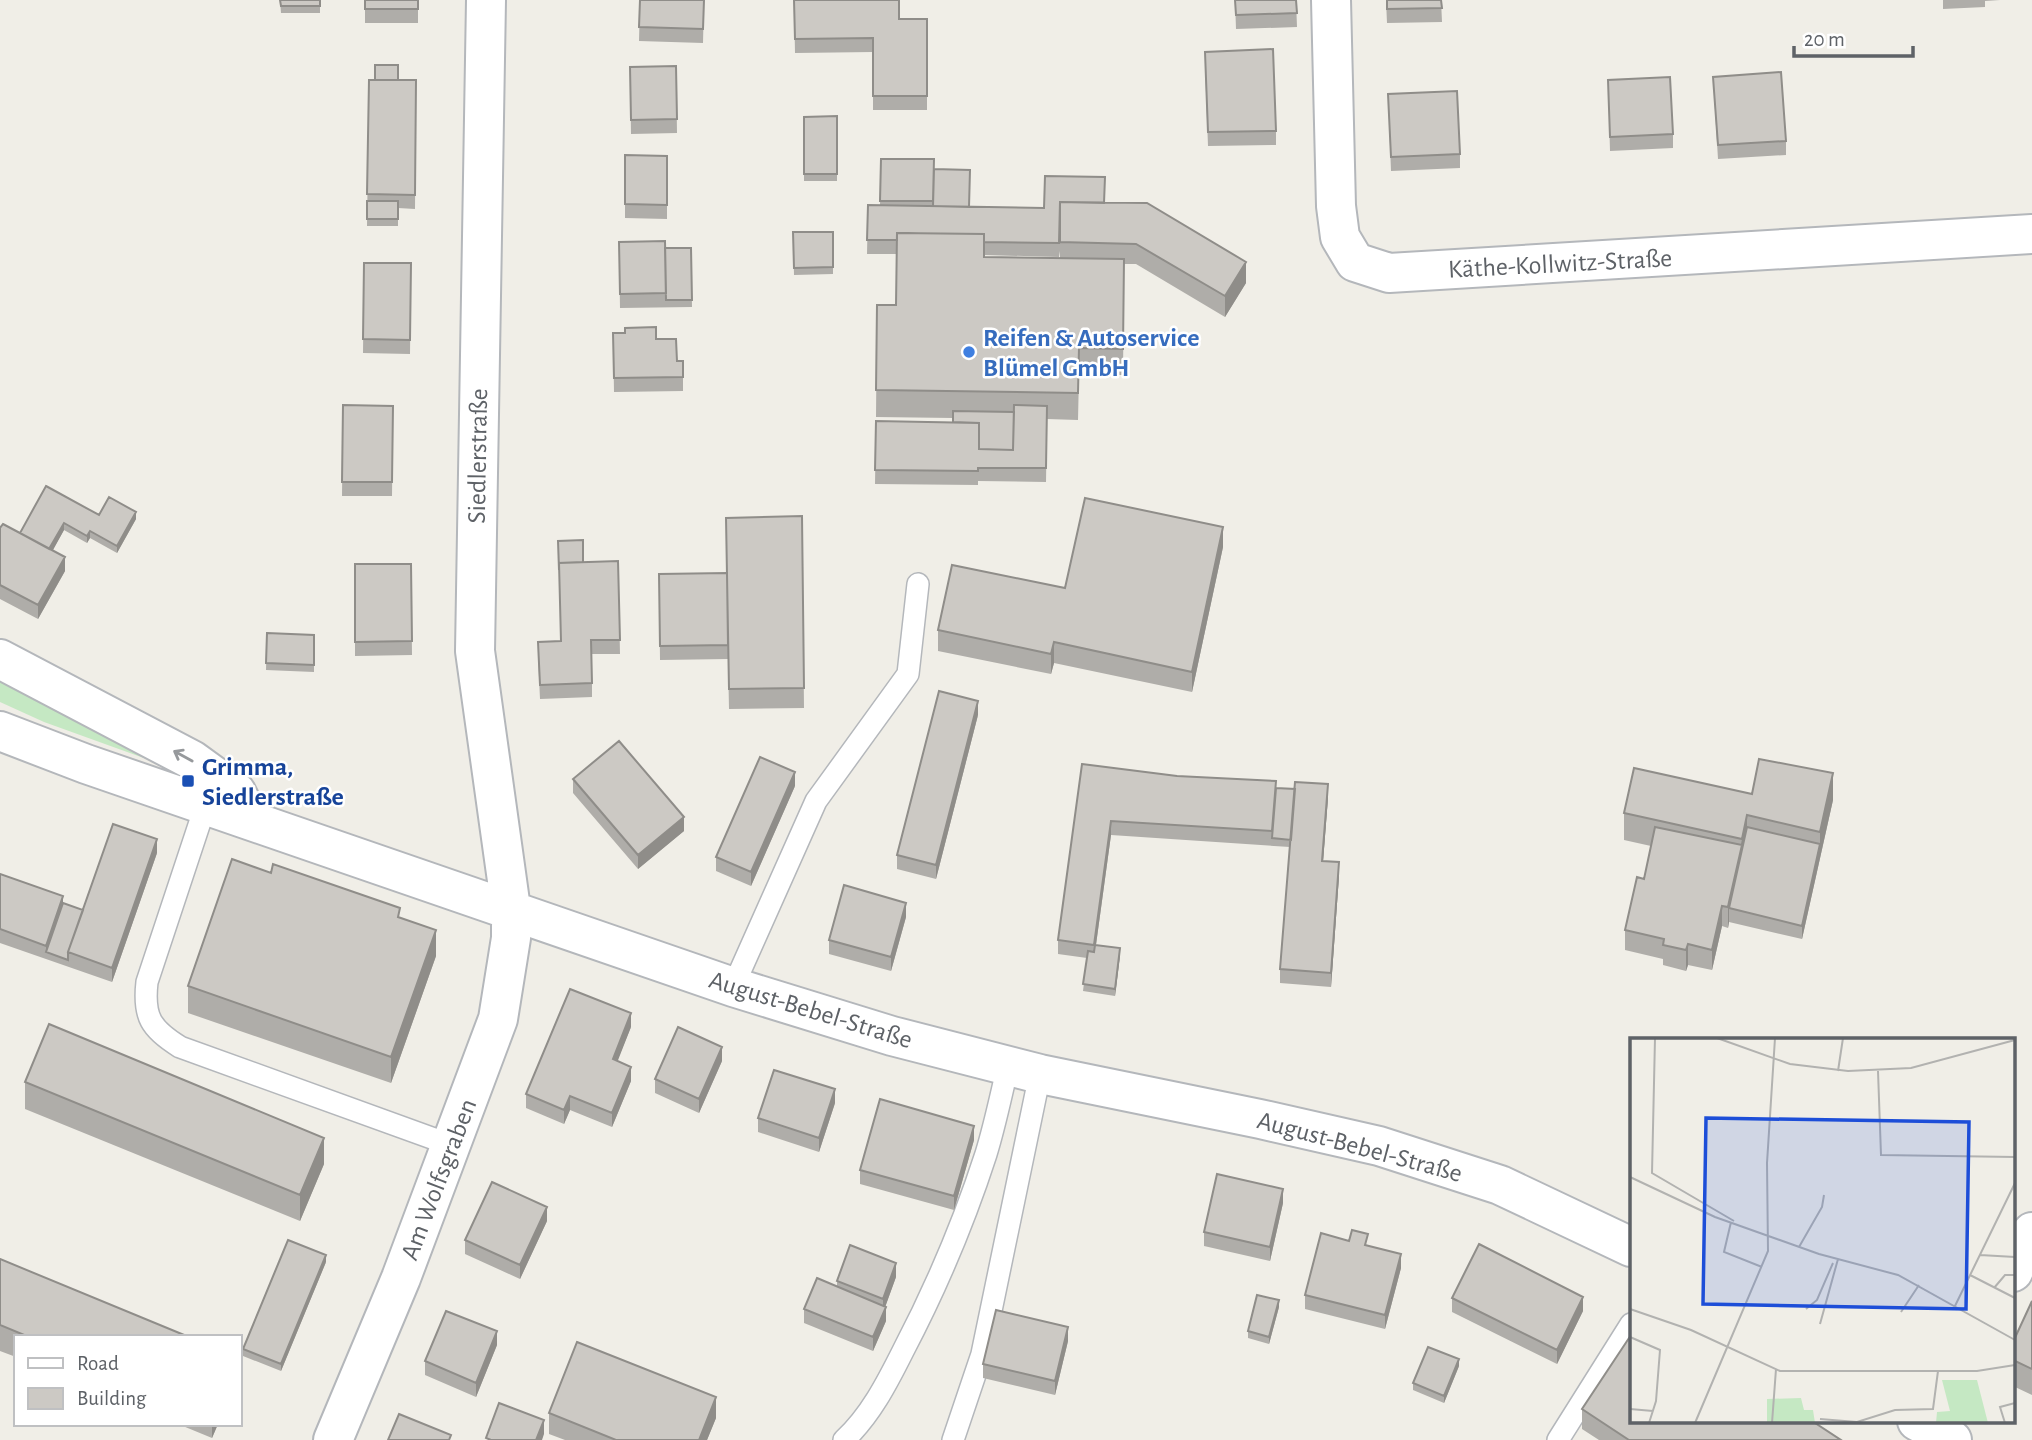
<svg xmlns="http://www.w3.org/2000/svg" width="2032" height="1440" font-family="'Alegreya Sans',sans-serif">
	<rect width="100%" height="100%" fill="#f0eee7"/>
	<path fill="#c5e8c3" d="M 0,670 L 177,770 L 44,722 L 0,702 Z"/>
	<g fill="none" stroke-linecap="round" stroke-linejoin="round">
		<defs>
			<path id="service" d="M 206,804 L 147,982 C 143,1017 151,1029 180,1047 L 451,1145
				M 733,987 L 816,801 L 908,674 L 918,584
				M 844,1440 C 870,1416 887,1383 903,1351 C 936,1288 964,1222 986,1154 C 995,1125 1001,1095 1008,1066
				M 953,1440 L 982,1354 L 1040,1074
				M 1558,1440 L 1631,1324"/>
			<path id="minor" d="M 1331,0 L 1336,206 L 1340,237 L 1355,262 L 1389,273 L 2032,234
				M 0,659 L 192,760 L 236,792 L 249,818
				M 0,731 L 86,764 L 733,987 L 892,1036 L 1040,1074 L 1260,1119 L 1379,1146 L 1500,1185 L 1631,1247
				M 2013,1272 L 2032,1232
				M 1917,1421 L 1952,1440
				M 333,1440 L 401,1278 L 498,1019 L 511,938 L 511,909 L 475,651 L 486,0"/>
		</defs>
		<use href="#service" stroke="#b4b7bb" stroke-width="24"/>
		<use href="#minor" stroke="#b4b7bb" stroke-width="42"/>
		<use href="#service" stroke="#fff" stroke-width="21"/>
		<use href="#minor" stroke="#fff" stroke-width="38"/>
	</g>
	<path fill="#afada9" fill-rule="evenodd" d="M 280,0 L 320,0 L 320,13 L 281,13 Z
		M 365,0 L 418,0 L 418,23 L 365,23 Z
		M 640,0 L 704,0 L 703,43 L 639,41 Z
		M 794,0 L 899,19 L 927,19 L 927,110 L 873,110 L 873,52 L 795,53 Z
		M 1235,0 L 1296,0 L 1297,27 L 1236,29 Z
		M 1386,0 L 1441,0 L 1442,22 L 1387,23 Z
		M 1943,0 L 2000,0 L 1985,1 L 1985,7 L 1943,9 Z
		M 676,66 L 677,133 L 631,134 L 630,67 Z
		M 1205,66 L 1276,131 L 1276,145 L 1208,146 Z
		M 1713,77 L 1786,141 L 1786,155 L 1718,159 Z
		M 369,80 L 416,80 L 415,209 L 398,208 L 398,226 L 367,226 Z
		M 1608,80 L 1673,134 L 1673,148 L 1610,151 Z
		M 1388,94 L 1460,154 L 1460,168 L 1391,171 Z
		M 837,116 L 837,181 L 804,181 L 804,117 Z
		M 625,155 L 667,156 L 667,219 L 625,218 Z
		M 881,159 L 934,172 L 970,207 L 1044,208 L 1105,203 L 1246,283 L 1225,317 L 1136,264 L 1124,264 L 1123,375 L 1079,375 L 1078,420 L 1047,419 L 1046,482 L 978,481 L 978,485 L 875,484 L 876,421 L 953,422 L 953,418 L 876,417 L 877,305 L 896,305 L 897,254 L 867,254 L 868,205 L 880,205 ZM 1060,251 L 1060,258 L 984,257 L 984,255 L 1059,257 Z
		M 793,232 L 833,232 L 833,274 L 794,275 Z
		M 619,242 L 665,248 L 691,248 L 692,307 L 620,308 Z
		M 364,263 L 411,263 L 410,354 L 363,353 Z
		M 613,333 L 656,339 L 677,361 L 683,361 L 683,391 L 614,392 Z
		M 343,405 L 393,406 L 392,496 L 342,496 Z
		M 99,515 L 136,519 L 117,553 L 90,538 L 87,543 L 64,530 L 52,551 L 65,571 L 38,619 L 0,599 L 0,528 L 20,533 Z
		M 802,516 L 804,708 L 729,709 L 728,659 L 660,660 L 659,574 L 727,573 Z
		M 1223,547 L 1192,692 L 1054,663 L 1051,674 L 938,651 L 938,630 L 1065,588 Z
		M 618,561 L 620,654 L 592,654 L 592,697 L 540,699 L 538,656 L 560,641 L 583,562 Z
		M 355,564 L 411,564 L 412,655 L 355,656 Z
		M 267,633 L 314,635 L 314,672 L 266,670 Z
		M 978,715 L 936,879 L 897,869 L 897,855 Z
		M 1082,764 L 1276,788 L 1328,798 L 1323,861 L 1339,876 L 1331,987 L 1280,983 L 1280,969 L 1290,847 L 1111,835 L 1096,945 L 1120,955 L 1115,996 L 1083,991 L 1087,958 L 1058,954 L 1058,940 Z
		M 573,779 L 684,831 L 638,869 L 573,793 Z
		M 795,786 L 751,886 L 716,871 L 716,857 Z
		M 1752,794 L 1833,800 L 1802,939 L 1729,922 L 1728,928 L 1722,926 L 1712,970 L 1688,965 L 1686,971 L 1663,965 L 1663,959 L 1625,950 L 1625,930 L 1644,879 L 1651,846 L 1624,840 L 1624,813 Z
		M 157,853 L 112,982 L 0,943 L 0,874 L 63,903 L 83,910 Z
		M 906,917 L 891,971 L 829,954 L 829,940 Z
		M 400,918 L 436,956 L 391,1083 L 188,1013 L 188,986 Z
		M 631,1027 L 617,1061 L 631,1081 L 612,1127 L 570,1110 L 564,1124 L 526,1108 L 526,1094 Z
		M 722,1061 L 699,1113 L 655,1093 L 655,1079 Z
		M 25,1082 L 324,1164 L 300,1221 L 25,1109 Z
		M 835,1103 L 819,1152 L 758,1132 L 758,1118 Z
		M 974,1140 L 954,1210 L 860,1184 L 860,1170 Z
		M 1283,1203 L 1270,1261 L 1204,1246 L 1204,1232 Z
		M 547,1221 L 520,1279 L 465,1254 L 465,1240 Z
		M 1368,1246 L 1401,1268 L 1385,1329 L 1305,1309 L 1305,1295 Z
		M 0,1259 L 189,1337 L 16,1337 L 16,1357 L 0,1351 Z
		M 326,1262 L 281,1371 L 243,1356 L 243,1349 Z
		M 896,1277 L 885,1307 L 886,1321 L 873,1351 L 804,1323 L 804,1309 L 837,1287 L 837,1281 Z
		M 1452,1298 L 1583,1311 L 1557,1364 L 1452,1312 Z
		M 2032,1301 L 2032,1395 L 2013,1386 L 2013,1342 Z
		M 1279,1307 L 1269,1344 L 1248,1338 L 1248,1331 Z
		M 1068,1341 L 1055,1395 L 983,1378 L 983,1364 Z
		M 497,1345 L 476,1397 L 425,1375 L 425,1361 Z
		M 1459,1366 L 1444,1403 L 1413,1390 L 1413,1383 Z
		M 1582,1409 L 1841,1440 L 1599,1440 L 1582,1429 Z
		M 549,1413 L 716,1418 L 707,1440 L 565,1440 L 549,1434 Z
		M 178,1424 L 218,1424 L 212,1438 Z"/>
	<path fill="#8f8d89" d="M 1246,262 L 1246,283 L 1225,317 L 1225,296 Z
		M 136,512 L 136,519 L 117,553 L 117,546 Z
		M 64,523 L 64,530 L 47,561 L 47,554 Z
		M 1223,527 L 1223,547 L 1192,692 L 1192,672 Z
		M 90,531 L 90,538 L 87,543 L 87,536 Z
		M 65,557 L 65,571 L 38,619 L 38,605 Z
		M 1054,642 L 1054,663 L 1051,674 L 1051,654 Z
		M 978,701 L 978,715 L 936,879 L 936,865 Z
		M 795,772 L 795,786 L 751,886 L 751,872 Z
		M 1833,773 L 1833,800 L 1802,939 L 1802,926 L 1820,844 L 1820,832 Z
		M 1328,784 L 1328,798 L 1322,875 L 1322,861 Z
		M 1747,815 L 1747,841 L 1729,908 L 1729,922 L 1728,928 L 1728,907 Z
		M 684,817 L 684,831 L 638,869 L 638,855 Z
		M 1111,821 L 1111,835 L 1094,959 L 1094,945 Z
		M 157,839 L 157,853 L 112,982 L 112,968 Z
		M 1339,862 L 1339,876 L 1331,987 L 1331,973 Z
		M 63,896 L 63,910 L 46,952 L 46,946 Z
		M 906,903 L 906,917 L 891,971 L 891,957 Z
		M 1722,906 L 1722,926 L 1712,970 L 1712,950 Z
		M 436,930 L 436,956 L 391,1083 L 391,1057 Z
		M 1688,944 L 1688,965 L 1686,971 L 1686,950 Z
		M 1120,948 L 1120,955 L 1115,996 L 1115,989 Z
		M 631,1013 L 631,1027 L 613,1073 L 613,1059 Z
		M 722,1047 L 722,1061 L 699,1113 L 699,1099 Z
		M 631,1067 L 631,1081 L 612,1127 L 612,1113 Z
		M 835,1089 L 835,1103 L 819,1152 L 819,1138 Z
		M 570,1096 L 570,1110 L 564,1124 L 564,1110 Z
		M 974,1126 L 974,1140 L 954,1210 L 954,1196 Z
		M 324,1138 L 324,1164 L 300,1221 L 300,1195 Z
		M 1283,1189 L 1283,1203 L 1270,1261 L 1270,1247 Z
		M 547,1207 L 547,1221 L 520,1279 L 520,1265 Z
		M 1401,1254 L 1401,1268 L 1385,1329 L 1385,1315 Z
		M 326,1255 L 326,1262 L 281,1371 L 281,1364 Z
		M 896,1263 L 896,1277 L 883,1313 L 883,1299 Z
		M 1583,1297 L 1583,1311 L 1557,1364 L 1557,1350 Z
		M 1279,1300 L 1279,1307 L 1269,1344 L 1269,1337 Z
		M 886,1307 L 886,1321 L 873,1351 L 873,1337 Z
		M 1068,1327 L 1068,1341 L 1055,1395 L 1055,1381 Z
		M 497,1331 L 497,1345 L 476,1397 L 476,1383 Z
		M 1459,1359 L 1459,1366 L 1444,1403 L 1444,1396 Z
		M 716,1397 L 716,1418 L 707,1440 L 699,1440 Z
		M 544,1420 L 544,1434 L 542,1440 L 536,1440 Z
		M 212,1424 L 218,1424 L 212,1438 Z"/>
	<path fill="#ccc9c4" stroke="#8f8d89" stroke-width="2" d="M 280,0 L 320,0 L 320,6 L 281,6 Z
		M 365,0 L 418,0 L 418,9 L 365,9 Z
		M 640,0 L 704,0 L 703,29 L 639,27 Z
		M 794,0 L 899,0 L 899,19 L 927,19 L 927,96 L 873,96 L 873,38 L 795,39 Z
		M 1235,0 L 1296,0 L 1297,13 L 1236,15 Z
		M 1387,0 L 1441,0 L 1442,8 L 1387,9 Z
		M 1273,49 L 1276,131 L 1208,132 L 1205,52 Z
		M 375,65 L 398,65 L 398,80 L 375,80 Z
		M 676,66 L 677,119 L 631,120 L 630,67 Z
		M 1781,72 L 1786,141 L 1718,145 L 1713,77 Z
		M 1670,77 L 1673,134 L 1610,137 L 1608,80 Z
		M 369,80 L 416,80 L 415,195 L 367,194 Z
		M 1457,91 L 1460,154 L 1391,157 L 1388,94 Z
		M 837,116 L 837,174 L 804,174 L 804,117 Z
		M 625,155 L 667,156 L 667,205 L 625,204 Z
		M 881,159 L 934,159 L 933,201 L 880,201 Z
		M 934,169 L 970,170 L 969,207 L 933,206 Z
		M 1045,176 L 1105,177 L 1104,203 L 1060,202 L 1059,243 L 984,242 L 984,234 L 897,233 L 897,240 L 867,240 L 868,205 L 1044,208 Z
		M 367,201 L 398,201 L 398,219 L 367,219 Z
		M 1060,202 L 1147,203 L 1246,262 L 1225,296 L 1136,244 L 1060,242 Z
		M 793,232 L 833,232 L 833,267 L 794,268 Z
		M 897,233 L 984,234 L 984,257 L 1124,259 L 1123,349 L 1079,348 L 1078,393 L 876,390 L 877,305 L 896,305 Z
		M 665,241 L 666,293 L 620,294 L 619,242 Z
		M 665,248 L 691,248 L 692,300 L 666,300 Z
		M 364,263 L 411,263 L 410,340 L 363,339 Z
		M 656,327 L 656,339 L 676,339 L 677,361 L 683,361 L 683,377 L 614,378 L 613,333 L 625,333 L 625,328 Z
		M 343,405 L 393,406 L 392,482 L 342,482 Z
		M 1014,405 L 1047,406 L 1046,468 L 978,468 L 978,471 L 875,470 L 876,421 L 979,423 L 979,449 L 1013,450 Z
		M 953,411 L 1014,412 L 1013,450 L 979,449 L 979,423 L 953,422 Z
		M 46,486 L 99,515 L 109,497 L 136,512 L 117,546 L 90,531 L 87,536 L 64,523 L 49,549 L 20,533 Z
		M 1085,498 L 1223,527 L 1192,672 L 1054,642 L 1051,654 L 938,630 L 952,565 L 1065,588 Z
		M 802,516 L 804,688 L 729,689 L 726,518 Z
		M 3,524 L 65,557 L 38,605 L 0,585 L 0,528 Z
		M 583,540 L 583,562 L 559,563 L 559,570 L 558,541 Z
		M 618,561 L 620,640 L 591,640 L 592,683 L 540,685 L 538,642 L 561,641 L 559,563 Z
		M 355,564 L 411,564 L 412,641 L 355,642 Z
		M 727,573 L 728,645 L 660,646 L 659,574 Z
		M 267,633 L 314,635 L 314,665 L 266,663 Z
		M 939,691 L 978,701 L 936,865 L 897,855 Z
		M 619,741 L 684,817 L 638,855 L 573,779 Z
		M 760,757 L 795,772 L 751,872 L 716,857 Z
		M 1759,759 L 1833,773 L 1820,832 L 1747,815 L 1742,839 L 1624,813 L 1634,768 L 1752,794 Z
		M 1082,764 L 1177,776 L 1276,781 L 1272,831 L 1111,821 L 1094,945 L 1058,940 Z
		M 1295,782 L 1328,784 L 1322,861 L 1339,862 L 1331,973 L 1280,969 Z
		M 1276,788 L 1295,789 L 1291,840 L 1272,838 Z
		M 113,824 L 157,839 L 112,968 L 68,952 Z
		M 1655,827 L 1742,845 L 1729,902 L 1728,907 L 1722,906 L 1712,950 L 1688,944 L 1686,950 L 1663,945 L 1664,939 L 1625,930 L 1637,877 L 1644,879 Z
		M 1747,827 L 1820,844 L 1802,926 L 1729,908 Z
		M 232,859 L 271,873 L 273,864 L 400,908 L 398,917 L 436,930 L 391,1057 L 188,986 Z
		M 0,874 L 63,896 L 46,946 L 0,929 Z
		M 844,885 L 906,903 L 891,957 L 829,940 Z
		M 63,903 L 83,910 L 68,952 L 68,960 L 46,952 Z
		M 1095,945 L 1120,948 L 1115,989 L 1083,984 L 1088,951 L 1094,952 Z
		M 570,989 L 631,1013 L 613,1059 L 631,1067 L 612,1113 L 570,1096 L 564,1110 L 526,1094 Z
		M 49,1024 L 324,1138 L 300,1195 L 25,1082 Z
		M 678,1027 L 722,1047 L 699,1099 L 655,1079 Z
		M 774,1070 L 835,1089 L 819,1138 L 758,1118 Z
		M 880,1099 L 974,1126 L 954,1196 L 860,1170 Z
		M 1217,1174 L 1283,1189 L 1270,1247 L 1204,1232 Z
		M 492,1182 L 547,1207 L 520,1265 L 465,1240 Z
		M 1352,1230 L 1368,1234 L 1365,1245 L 1401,1254 L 1385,1315 L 1305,1295 L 1321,1233 L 1349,1241 Z
		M 288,1240 L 326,1255 L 281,1364 L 243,1349 Z
		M 1479,1244 L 1583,1297 L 1557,1350 L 1452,1298 Z
		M 850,1245 L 896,1263 L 883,1299 L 837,1281 Z
		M 0,1259 L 189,1337 L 29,1337 L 0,1325 Z
		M 817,1278 L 886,1307 L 873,1337 L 804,1309 Z
		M 1257,1295 L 1279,1300 L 1269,1337 L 1248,1331 Z
		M 2032,1301 L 2032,1369 L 2013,1360 L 2013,1342 Z
		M 996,1310 L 1068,1327 L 1055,1381 L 983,1364 Z
		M 446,1311 L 497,1331 L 476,1383 L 425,1361 Z
		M 1631,1335 L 1631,1421 L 1812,1421 L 1841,1440 L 1629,1440 L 1582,1409 Z
		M 577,1342 L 716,1397 L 699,1440 L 616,1440 L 549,1413 Z
		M 1428,1347 L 1459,1359 L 1444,1396 L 1413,1383 Z
		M 499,1403 L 544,1420 L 536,1440 L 491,1440 L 486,1438 Z
		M 399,1414 L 451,1435 L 449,1440 L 388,1440 Z"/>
	<defs><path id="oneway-shaft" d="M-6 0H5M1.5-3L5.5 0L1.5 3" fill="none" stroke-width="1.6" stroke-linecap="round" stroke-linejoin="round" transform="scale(1.75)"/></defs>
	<use stroke="#96999c" href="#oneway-shaft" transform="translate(183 756) rotate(-151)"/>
	<circle fill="#3f7fe0" stroke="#fff" stroke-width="2.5" cx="969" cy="352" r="7"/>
	<rect fill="#1a4fb4" stroke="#fff" stroke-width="2.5" x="181" y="774" width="14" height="14" rx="3.5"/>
	<g text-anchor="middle" stroke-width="5" stroke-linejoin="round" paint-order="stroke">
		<g font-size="26" fill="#5e6267" stroke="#fff">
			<text transform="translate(1560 263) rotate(-3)" y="9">Käthe-Kollwitz-Straße</text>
			<text transform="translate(477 456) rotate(-89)" y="9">Siedlerstraße</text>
			<text transform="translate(811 1009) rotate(17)" y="9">August-Bebel-Straße</text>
			<text transform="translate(1360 1146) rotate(15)" y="9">August-Bebel-Straße</text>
			<text transform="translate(438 1179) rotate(-69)" y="9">Am Wolfsgraben</text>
		</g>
		<g font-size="26" font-weight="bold" fill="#366cbe" stroke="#fff" text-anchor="start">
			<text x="983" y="346">Reifen &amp; Autoservice<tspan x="983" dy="30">Blümel GmbH</tspan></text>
		</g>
		<g font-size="26" font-weight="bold" fill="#164399" stroke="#fff" text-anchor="start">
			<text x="202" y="775">Grimma,<tspan x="202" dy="30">Siedlerstraße</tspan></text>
		</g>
	</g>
	<g transform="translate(1630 1038)">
		<rect width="385" height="385" fill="#f0eee7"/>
		<path d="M 312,342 L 347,342 L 358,385 L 306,385 L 307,374 L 320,373 ZM 171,360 L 174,372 L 183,372 L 185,385 L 137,385 L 137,361 Z" fill="#c5e8c3"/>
		<path fill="none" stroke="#b2b2b0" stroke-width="2" d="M 25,0 L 22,135 L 104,183M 87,0 L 160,26 L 218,33 L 281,30 L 385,2M 208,33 L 213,0M 248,33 L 251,117 L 385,119M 0,139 L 85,179 L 189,216 L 268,237 L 385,302M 101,184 L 94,214 L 132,229M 169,209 L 192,169 L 194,157M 350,217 L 385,219M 340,237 L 385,260M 364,250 L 375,237 L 385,237M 324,270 L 385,145M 0,271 L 61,292 L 150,333 L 347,333 L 385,327M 176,271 L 187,262 L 203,225M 271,274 L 289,247M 190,286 L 208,221M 0,299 L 30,312 L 26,363 L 19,385M 0,371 L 23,373M 190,381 L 227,384 L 265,372 L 303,371 L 308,333M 65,385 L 138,213 L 137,125 L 145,0M 142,385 L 146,331M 375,385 L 370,369 L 385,365"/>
		<path fill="#1d4ed8" fill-opacity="0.15" stroke="#1d4ed8" stroke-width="3.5" d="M 76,80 L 339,84 L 336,271 L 73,266 Z"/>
		<rect width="385" height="385" fill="none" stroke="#5e6267" stroke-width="3.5"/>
	</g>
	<rect x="14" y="1335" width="228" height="91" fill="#ffffff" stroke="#bfc0c2" stroke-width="2"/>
	<rect x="28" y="1358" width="35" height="10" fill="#ffffff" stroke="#bfc0c2" stroke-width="2"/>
	<text x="77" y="1370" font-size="21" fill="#5e6267">Road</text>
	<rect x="28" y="1388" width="35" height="21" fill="#ccc9c4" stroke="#bfc0c2" stroke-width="2"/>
	<text x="77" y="1405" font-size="21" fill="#5e6267">Building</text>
	<path d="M1794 46v10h119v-10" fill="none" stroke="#5e6267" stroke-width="3.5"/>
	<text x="1804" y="46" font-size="21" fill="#5e6267" stroke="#ffffff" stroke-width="5" paint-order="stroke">20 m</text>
</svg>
